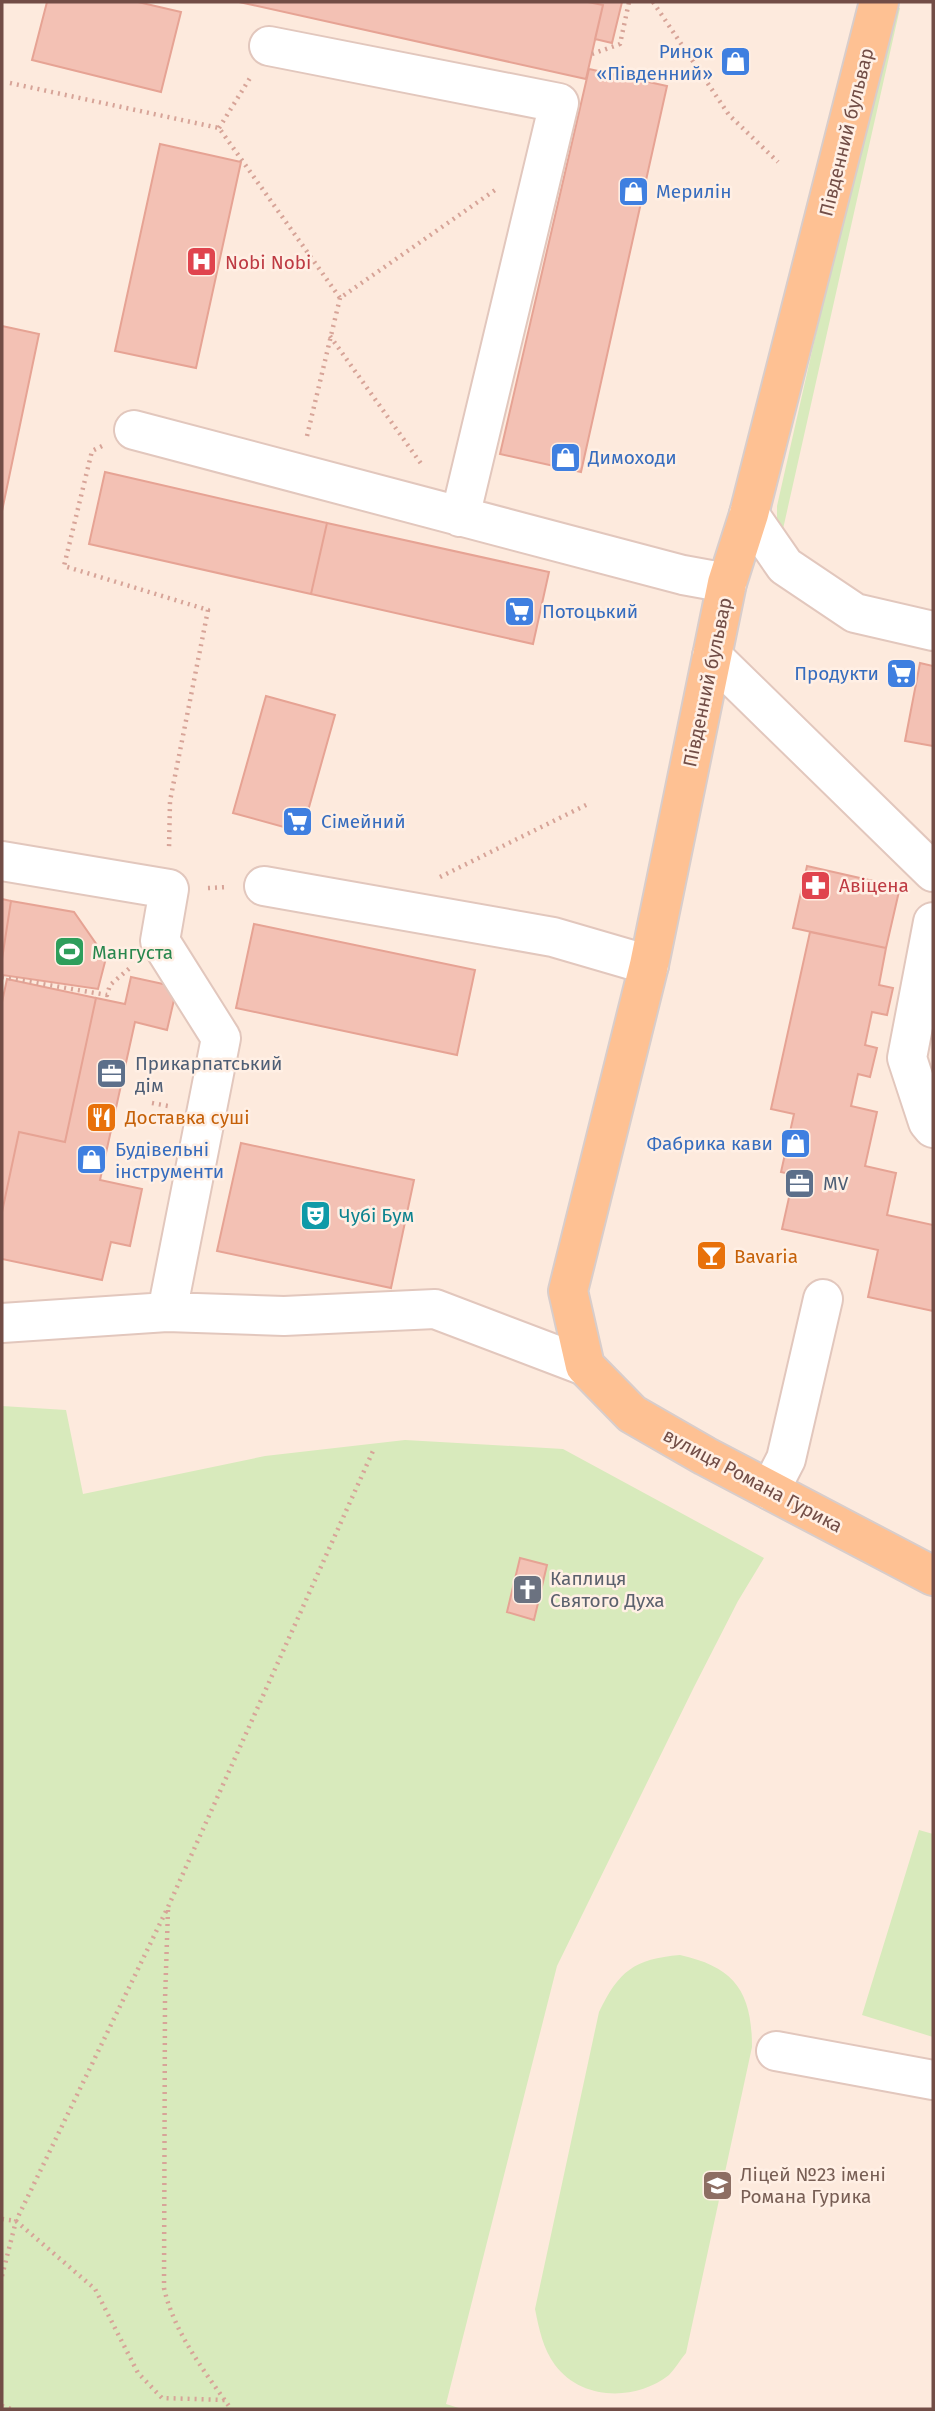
<svg xmlns="http://www.w3.org/2000/svg" width="935" height="2411" font-family="'Fira Sans',sans-serif">
	<rect width="100%" height="100%" fill="#fdeadd"/>
	<path fill="#d8eabc" d="M 890,6 L 900,8 L 783,529 L 777,520 L 777,506 Z
		M 2,1406 L 66,1410 L 83,1494 L 265,1456 L 405,1440 L 563,1449 L 764,1558 L 738,1601 L 694,1687 L 557,1966 L 446,2404 L 462,2409 L 2,2409 Z
		M 919,1830 L 933,1834 L 933,2037 L 862,2015 Z
		M 680,1955 C 734,1967 752,1991 752,2047 L 686,2353 C 680,2360 675,2369 669,2375 C 636,2401 582,2401 555,2365 C 543,2349 539,2329 535,2309 L 599,2012 C 619,1971 634,1959 680,1955 Z"/>
	<path fill="#f3c1b4" stroke="#e6a394" stroke-width="2" d="M 47,2 L 138,2 L 181,12 L 161,92 L 32,60 Z
		M 239,2 L 588,2 L 603,5 L 586,79 Z
		M 588,2 L 622,2 L 612,43 L 595,39 L 603,5 Z
		M 589,69 L 667,86 L 581,472 L 500,454 Z
		M 160,144 L 241,162 L 196,368 L 115,351 Z
		M 2,326 L 39,334 L 2,511 Z
		M 105,472 L 327,523 L 311,594 L 89,544 Z
		M 327,523 L 549,572 L 533,644 L 311,594 Z
		M 920,663 L 933,666 L 933,746 L 905,741 Z
		M 266,696 L 335,715 L 302,832 L 233,813 Z
		M 807,866 L 900,887 L 886,948 L 793,928 Z
		M 2,899 L 11,901 L 2,959 Z
		M 11,901 L 74,912 L 106,958 L 98,989 L 2,975 L 2,959 Z
		M 254,924 L 475,970 L 457,1055 L 236,1008 Z
		M 810,932 L 886,948 L 879,985 L 893,988 L 887,1015 L 872,1012 L 865,1045 L 877,1048 L 870,1077 L 858,1074 L 851,1106 L 877,1112 L 865,1166 L 896,1173 L 887,1215 L 933,1225 L 933,1311 L 868,1297 L 878,1250 L 782,1229 L 794,1175 L 781,1172 L 794,1114 L 771,1109 Z
		M 131,977 L 177,987 L 167,1030 L 135,1022 L 100,1180 L 142,1189 L 130,1246 L 111,1242 L 102,1280 L 2,1259 L 2,1212 L 19,1132 L 65,1142 L 96,998 L 125,1004 Z
		M 7,979 L 96,998 L 65,1142 L 19,1132 L 2,1212 L 2,1002 Z
		M 241,1143 L 414,1180 L 391,1288 L 217,1251 Z
		M 520,1558 L 547,1565 L 534,1620 L 507,1612 Z"/>
	<g fill="none" stroke-linecap="round" stroke-linejoin="round">
		<defs>
			<path id="minor" d="M 269,46 L 559,103 L 460,517
				M 134,430 L 683,575 L 727,583
				M 749,514 L 785,566 L 855,613 L 933,631
				M 712,656 L 933,872
				M 2,861 L 169,889 L 160,941 L 221,1038 L 167,1312
				M 264,886 L 553,937 L 649,965
				M 933,922 L 907,1058 L 928,1122 L 933,1128
				M 2,1323 L 167,1312 L 284,1316 L 435,1309 L 585,1366
				M 770,1490 L 786,1459 L 823,1299
				M 776,2051 L 933,2080"/>
			<path id="major" d="M 879,2 L 749,514 L 727,583 L 649,965 L 568,1291 L 585,1366 L 632,1414 L 705,1456 L 933,1576"/>
		</defs>
		<use href="#minor" stroke="#e2c7bd" stroke-width="42"/>
		<use href="#major" stroke="#d8cdcb" stroke-width="42"/>
		<path stroke="#d7a498" stroke-width="4.5" stroke-dasharray="2 5" stroke-linecap="butt" d="M 653,2 L 729,115 L 778,162
			M 592,54 L 620,44 L 629,2
			M 10,83 L 219,128 L 340,298 L 498,188
			M 219,128 L 250,78
			M 330,336 L 422,465
			M 307,436 L 340,298
			M 102,446 L 92,451 L 64,566 L 208,610 L 170,801 L 169,849
			M 440,877 L 588,804
			M 208,888 L 227,887
			M 2,977 L 107,995 L 110,985 L 131,967
			M 152,1103 L 168,1106
			M 168,1910 L 165,2000 L 164,2288 C 174,2333 205,2372 231,2409
			M 2,2219 L 16,2221 L 95,2289 L 138,2373 L 162,2398 L 225,2400
			M 2,2276 L 16,2221 L 168,1907 L 373,1451
			M 2,2406 L 11,2409"/>
		<use href="#minor" stroke="#fff" stroke-width="38"/>
		<use href="#major" stroke="#fec193" stroke-width="38"/>
	</g>
	<defs>
		<symbol id="shop-square" viewBox="-11 -11 22 22"><rect x="-9" y="-9" width="18" height="18" rx="4" fill="#3f7fe0" stroke="#ffefe4"/><path d="M-5-2.5h2.3a2.7 3.5 0 0 1 5.4 0H5L5.5 6h-11ZM-1.5-2.5h3a1.5 2.3 0 0 0-3 0Z" fill="#fff"/></symbol>
		<symbol id="hospital-square" viewBox="-11 -11 22 22"><rect x="-9" y="-9" width="18" height="18" rx="4" fill="#e0444e" stroke="#ffefe4"/><path d="M-5-5h3v3.5h4V-5h3V5h-3V1.5h-4V5h-3Z" fill="#fff"/></symbol>
		<symbol id="supermarket-square" viewBox="-11 -11 22 22"><rect x="-9" y="-9" width="18" height="18" rx="4" fill="#3f7fe0" stroke="#ffefe4"/><path d="M-6-5.5h2.5l.6 2H6L4.5 2H-2.5L-4.4-4H-6ZM-1.5 3.2a1.3 1.3 0 1 0 .1 0ZM3 3.2a1.3 1.3 0 1 0 .1 0Z" fill="#fff"/></symbol>
		<symbol id="pharmacy-square" viewBox="-11 -11 22 22"><rect x="-9" y="-9" width="18" height="18" rx="4" fill="#e0444e" stroke="#ffefe4"/><path d="M-2-6h4v4h4v4h-4v4h-4v-4h-4v-4h4Z" fill="#fff"/></symbol>
		<symbol id="stadium-square" viewBox="-11 -11 22 22"><rect x="-9" y="-9" width="18" height="18" rx="4" fill="#2e9e5b" stroke="#ffefe4"/><path d="M0-5a6.5 5 0 1 0 0 10a6.5 5 0 1 0 0-10ZM-3.5-1.8h7v3.6h-7Z" fill="#fff"/></symbol>
		<symbol id="office-square" viewBox="-11 -11 22 22"><rect x="-9" y="-9" width="18" height="18" rx="4" fill="#5c6f8a" stroke="#ffefe4"/><path d="M-6-3h4V-5.5h4V-3h4V5H-6ZM-1-4.5V-3h2v-1.5ZM-6 0V1H6V0Z" fill="#fff"/></symbol>
		<symbol id="restaurant-square" viewBox="-11 -11 22 22"><rect x="-9" y="-9" width="18" height="18" rx="4" fill="#e8710a" stroke="#ffefe4"/><path d="M-5-6h1v4h1v-4h1v4h1v-4h1v5L-1.5 .5V6h-2V.5L-5-1ZM5-6V6H3V1.5H1.5Q1.5-4 5-6Z" fill="#fff"/></symbol>
		<symbol id="theatre-square" viewBox="-11 -11 22 22"><rect x="-9" y="-9" width="18" height="18" rx="4" fill="#0f9aa8" stroke="#ffefe4"/><path d="M-5-5.5Q0-4 5-5.5V0Q5 5 0 6Q-5 5-5 0ZM-3.3-2.5H-1v1.5H-3.3ZM1-2.5H3.3v1.5H1ZM-2.8 1Q0 5.5 2.8 1Z" fill="#fff"/></symbol>
		<symbol id="bar-square" viewBox="-11 -11 22 22"><rect x="-9" y="-9" width="18" height="18" rx="4" fill="#e8710a" stroke="#ffefe4"/><path d="M-6-5H6L.8 .8V4.5H3.5V6h-7V4.5H-.8V.8Z" fill="#fff"/></symbol>
		<symbol id="church-square" viewBox="-11 -11 22 22"><rect x="-9" y="-9" width="18" height="18" rx="4" fill="#6b7280" stroke="#ffefe4"/><path d="M-1.2-6h2.4v3.5h3.3v2.4h-3.3V6h-2.4V-.1h-3.3v-2.4h3.3Z" fill="#fff"/></symbol>
		<symbol id="school-square" viewBox="-11 -11 22 22"><rect x="-9" y="-9" width="18" height="18" rx="4" fill="#8d6e63" stroke="#ffefe4"/><path d="M0-5L7-2L0 1L-7-2ZM-4 1L0 2.5L4 1V4Q0 6-4 4Z" fill="#fff"/></symbol>
	</defs>
	<g fill-rule="evenodd">
		<use href="#shop-square" x="718" y="44" width="35" height="35"/>
		<use href="#shop-square" x="616" y="174" width="35" height="35"/>
		<use href="#hospital-square" x="184" y="244" width="35" height="35"/>
		<use href="#shop-square" x="548" y="440" width="35" height="35"/>
		<use href="#supermarket-square" x="502" y="594" width="35" height="35"/>
		<use href="#supermarket-square" x="884" y="656" width="35" height="35"/>
		<use href="#supermarket-square" x="280" y="804" width="35" height="35"/>
		<use href="#pharmacy-square" x="798" y="868" width="35" height="35"/>
		<use href="#stadium-square" x="52" y="934" width="35" height="35"/>
		<use href="#office-square" x="94" y="1056" width="35" height="35"/>
		<use href="#restaurant-square" x="84" y="1100" width="35" height="35"/>
		<use href="#shop-square" x="778" y="1126" width="35" height="35"/>
		<use href="#shop-square" x="74" y="1142" width="35" height="35"/>
		<use href="#office-square" x="782" y="1166" width="35" height="35"/>
		<use href="#theatre-square" x="298" y="1198" width="35" height="35"/>
		<use href="#bar-square" x="694" y="1238" width="35" height="35"/>
		<use href="#church-square" x="510" y="1572" width="35" height="35"/>
		<use href="#school-square" x="700" y="2168" width="35" height="35"/>
	</g>
	<g text-anchor="middle" stroke-width="5" stroke-linejoin="round" paint-order="stroke">
		<g font-size="19" fill="#366cbe" stroke="#ffefe4" text-anchor="start">
			<text x="713" y="58" text-anchor="end">Ринок<tspan x="713" dy="22">«Південний»</tspan></text>
			<text x="656" y="198">Мерилін</text>
			<text x="588" y="464">Димоходи</text>
			<text x="542" y="618">Потоцький</text>
			<text x="879" y="680" text-anchor="end">Продукти</text>
			<text x="321" y="828">Сімейний</text>
			<text x="773" y="1150" text-anchor="end">Фабрика кави</text>
			<text x="115" y="1156">Будівельні<tspan x="115" dy="22">інструменти</tspan></text>
		</g>
		<g font-size="19" fill="#724d46" stroke="#ffefe4">
			<text transform="translate(846 132) rotate(-76)" y="7">Південний бульвар</text>
			<text transform="translate(707 682) rotate(-78)" y="7">Південний бульвар</text>
			<text transform="translate(753 1480) rotate(28)" y="7">вулиця Романа Гурика</text>
		</g>
		<g font-size="19" fill="#be3a42" stroke="#ffefe4" text-anchor="start">
			<text x="225" y="269">Nobi Nobi</text>
			<text x="839" y="892">Авіцена</text>
		</g>
		<g font-size="19" fill="#27864d" stroke="#ffefe4" text-anchor="start">
			<text x="92" y="959">Мангуста</text>
		</g>
		<g font-size="19" fill="#4e5e75" stroke="#ffefe4" text-anchor="start">
			<text x="135" y="1070">Прикарпатський<tspan x="135" dy="22">дім</tspan></text>
			<text x="823" y="1190">MV</text>
		</g>
		<g font-size="19" fill="#c56008" stroke="#ffefe4" text-anchor="start">
			<text x="125" y="1124">Доставка суші</text>
			<text x="734" y="1263">Bavaria</text>
		</g>
		<g font-size="19" fill="#0d838f" stroke="#ffefe4" text-anchor="start">
			<text x="339" y="1222">Чубі Бум</text>
		</g>
		<g font-size="19" fill="#5b616d" stroke="#ffefe4" text-anchor="start">
			<text x="550" y="1585">Каплиця<tspan x="550" dy="22">Святого Духа</tspan></text>
		</g>
		<g font-size="19" fill="#785e54" stroke="#ffefe4" text-anchor="start">
			<text x="740" y="2181">Ліцей №23 імені<tspan x="740" dy="22">Романа Гурика</tspan></text>
		</g>
	</g>
	<rect width="935" height="2411" fill="none" stroke="#724d46" stroke-width="7"/>
</svg>
